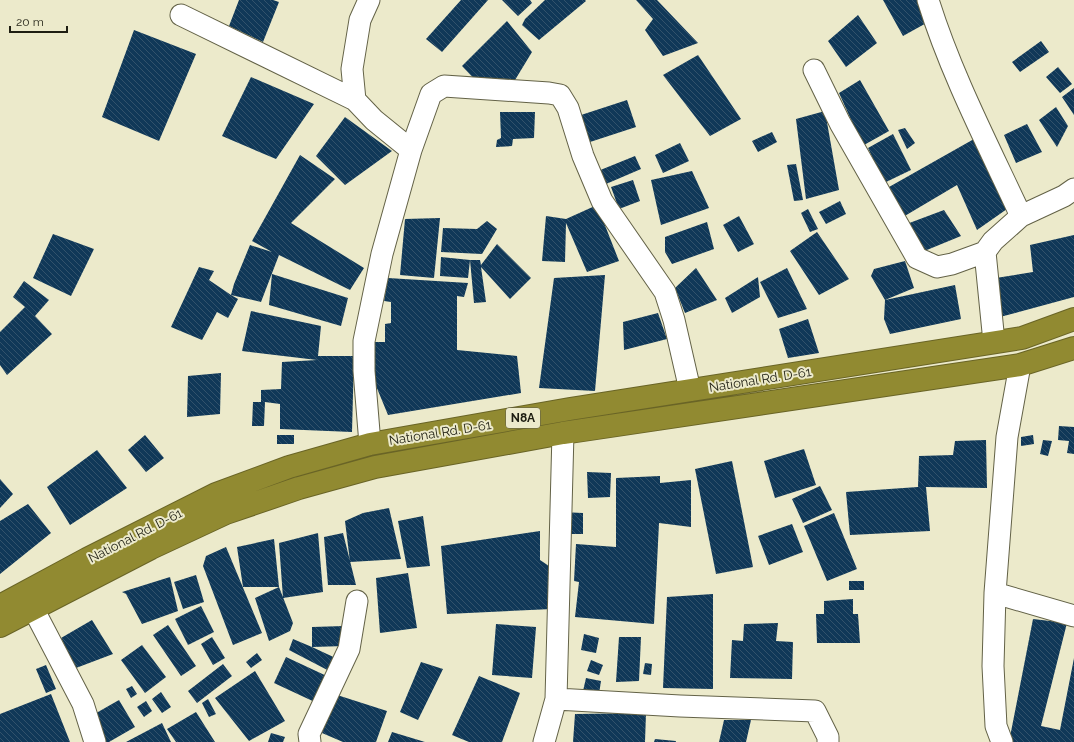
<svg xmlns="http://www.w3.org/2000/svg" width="1074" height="742" font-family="Raleway,sans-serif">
	<defs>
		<pattern id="building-back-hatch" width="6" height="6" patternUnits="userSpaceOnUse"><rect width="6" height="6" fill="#103858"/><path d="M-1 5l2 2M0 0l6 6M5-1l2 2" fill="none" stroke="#32526b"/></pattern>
	</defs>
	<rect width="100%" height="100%" fill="#eceacb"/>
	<path fill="url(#building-back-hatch)" d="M 239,0 L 273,0 L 279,2 L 263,42 L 229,26 Z
		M 461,0 L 488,0 L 442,52 L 426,39 Z
		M 502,0 L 530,0 L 532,3 L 518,16 Z
		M 545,0 L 585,0 L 586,1 L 539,40 L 522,25 L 525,19 Z
		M 636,0 L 657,0 L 698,43 L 663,56 L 645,30 L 653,19 Z
		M 883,0 L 920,0 L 930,21 L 903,36 Z
		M 858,15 L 877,43 L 846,67 L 828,41 Z
		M 507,21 L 532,52 L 512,85 L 479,84 L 462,66 Z
		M 134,30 L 196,54 L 159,141 L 102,117 Z
		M 1041,41 L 1049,52 L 1020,72 L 1012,62 Z
		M 698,55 L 741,119 L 710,136 L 663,75 Z
		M 1058,67 L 1072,84 L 1060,93 L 1046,77 Z
		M 251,77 L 314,104 L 276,159 L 222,136 Z
		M 860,80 L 889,131 L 864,145 L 857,133 L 839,93 Z
		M 1074,88 L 1074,115 L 1062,97 Z
		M 627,100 L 636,127 L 587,143 L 578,116 Z
		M 1056,107 L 1068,126 L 1057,147 L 1039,120 Z
		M 825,111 L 839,190 L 806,199 L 796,119 Z
		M 500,112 L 535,112 L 534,138 L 513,139 L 512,146 L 496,147 L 497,140 L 501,138 Z
		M 345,117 L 392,151 L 345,185 L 316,156 Z
		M 1027,124 L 1042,152 L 1016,163 L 1004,135 Z
		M 905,128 L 915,143 L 907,149 L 898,130 Z
		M 772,132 L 777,142 L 758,152 L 752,141 Z
		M 893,134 L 911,170 L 884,183 L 868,148 Z
		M 974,139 L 1007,209 L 977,230 L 957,185 L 903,217 L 889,187 Z
		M 680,143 L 689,161 L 663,173 L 655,155 Z
		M 300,155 L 335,179 L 291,223 L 364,268 L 350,290 L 279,255 L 261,302 L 231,295 L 238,299 L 228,318 L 217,312 L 202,340 L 171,327 L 199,267 L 214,271 L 209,280 L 231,295 L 234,284 L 250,245 L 272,252 L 252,241 Z
		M 635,156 L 641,169 L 599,187 L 593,173 Z
		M 796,164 L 803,200 L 794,201 L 787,165 Z
		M 692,171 L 709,208 L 661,225 L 651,180 Z
		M 633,180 L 640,201 L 619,209 L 611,187 Z
		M 840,201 L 846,214 L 826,224 L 819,212 Z
		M 597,205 L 619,261 L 587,272 L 566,223 L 565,262 L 542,261 L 546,216 L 566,219 Z
		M 808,209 L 818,229 L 810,232 L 801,213 Z
		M 944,210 L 961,236 L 922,252 L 904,225 Z
		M 739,216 L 754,244 L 738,252 L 723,225 Z
		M 440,218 L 434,278 L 400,275 L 405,219 Z
		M 487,221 L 497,229 L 482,254 L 441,252 L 443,228 L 477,229 Z
		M 707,222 L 714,249 L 672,264 L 665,252 L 665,237 Z
		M 817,232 L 849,279 L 819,295 L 790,251 Z
		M 53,234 L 94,249 L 71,296 L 33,278 Z
		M 1074,235 L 1074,297 L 1000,317 L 996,278 L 1033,272 L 1030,245 Z
		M 497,244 L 531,278 L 510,299 L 481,267 L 486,302 L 474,303 L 470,260 L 480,260 L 481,265 Z
		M 441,257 L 470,260 L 468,278 L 440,276 Z
		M 905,261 L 914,288 L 885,300 L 871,276 L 874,269 Z
		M 696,268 L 717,300 L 685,313 L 675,288 Z
		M 787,268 L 807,309 L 778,318 L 760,282 Z
		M 272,274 L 348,298 L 341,326 L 269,305 Z
		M 605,275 L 595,391 L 539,388 L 554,278 Z
		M 758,277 L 760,297 L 732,313 L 725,298 Z
		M 388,278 L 468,283 L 464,297 L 457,296 L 457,350 L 517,356 L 521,393 L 388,415 L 374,381 L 374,342 L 385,342 L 385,324 L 391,323 L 391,302 L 384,301 Z
		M 24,281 L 49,300 L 35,316 L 52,334 L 7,375 L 0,365 L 0,332 L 25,307 L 13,297 Z
		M 955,285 L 961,319 L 890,334 L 884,319 L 885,300 Z
		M 251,311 L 321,326 L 318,356 L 354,356 L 352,432 L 280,429 L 280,404 L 265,402 L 264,426 L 252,426 L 253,402 L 261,402 L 261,390 L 281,389 L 282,362 L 317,360 L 242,351 Z
		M 658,313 L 667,339 L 624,350 L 623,322 Z
		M 808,319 L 819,353 L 788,358 L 779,329 Z
		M 221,373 L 220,414 L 187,417 L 188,376 Z
		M 1059,426 L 1074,427 L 1074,454 L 1067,453 L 1069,441 L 1058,440 Z
		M 145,435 L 164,458 L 146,472 L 128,450 Z
		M 277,435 L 294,435 L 294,444 L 277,444 Z
		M 1033,435 L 1034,444 L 1021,446 L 1021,437 Z
		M 986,440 L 987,488 L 926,487 L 930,531 L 850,535 L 846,492 L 918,487 L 919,456 L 953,455 L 955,441 Z
		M 1043,440 L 1052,441 L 1048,456 L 1040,454 Z
		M 804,449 L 816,485 L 775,498 L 764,461 Z
		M 97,450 L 127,488 L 70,525 L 47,487 Z
		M 732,461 L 753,567 L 716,574 L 695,469 Z
		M 587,472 L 611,473 L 610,497 L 588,498 Z
		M 660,476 L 660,483 L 691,480 L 691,527 L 659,523 L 654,624 L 575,617 L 579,582 L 574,581 L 576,544 L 616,547 L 616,478 Z
		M 0,479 L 13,494 L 0,508 Z
		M 820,486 L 832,510 L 803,523 L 792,499 Z
		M 28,504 L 51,533 L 0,574 L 0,521 Z
		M 389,508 L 401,559 L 350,562 L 345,521 L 363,513 Z
		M 561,512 L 583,513 L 583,534 L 561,534 Z
		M 834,513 L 857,569 L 827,581 L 804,526 Z
		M 423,516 L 430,566 L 407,568 L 398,521 Z
		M 792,524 L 803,552 L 769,565 L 758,536 Z
		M 540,531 L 540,560 L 552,568 L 552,609 L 447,614 L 441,546 Z
		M 318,533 L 323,592 L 283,598 L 279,543 Z
		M 343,533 L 356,585 L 328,585 L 324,537 Z
		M 274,539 L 279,587 L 293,623 L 290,631 L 269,641 L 255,598 L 279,587 L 243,587 L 237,547 Z
		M 226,547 L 262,633 L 233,645 L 203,566 L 206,556 Z
		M 408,573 L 417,628 L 380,633 L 376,578 Z
		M 196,575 L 204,602 L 183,609 L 174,582 Z
		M 170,577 L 178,611 L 142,624 L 126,594 L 122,592 Z
		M 849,581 L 864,581 L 864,590 L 849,590 Z
		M 713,594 L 713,689 L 663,688 L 667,597 Z
		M 853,599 L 853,614 L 858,614 L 860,643 L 817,643 L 816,614 L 824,614 L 824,601 Z
		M 201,606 L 214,632 L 188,645 L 175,619 Z
		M 1033,619 L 1067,623 L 1041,726 L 1060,730 L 1074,658 L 1074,742 L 1009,742 Z
		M 92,620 L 113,654 L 76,668 L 61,638 Z
		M 778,623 L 776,641 L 793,642 L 792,679 L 730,678 L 732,640 L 743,641 L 744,624 Z
		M 496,624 L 536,627 L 532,678 L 492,675 Z
		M 168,625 L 196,666 L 181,676 L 153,635 Z
		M 344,626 L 345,646 L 312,647 L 342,661 L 335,674 L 289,650 L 293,639 L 312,647 L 312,627 Z
		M 584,634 L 599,638 L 596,653 L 581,650 Z
		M 212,637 L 225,658 L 213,665 L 201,644 Z
		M 619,637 L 641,637 L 639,681 L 616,682 Z
		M 142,645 L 166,677 L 145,693 L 121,660 Z
		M 257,653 L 262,660 L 251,668 L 246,662 Z
		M 286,657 L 331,678 L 319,704 L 274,683 Z
		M 591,660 L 603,665 L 599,675 L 587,671 Z
		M 421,662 L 443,669 L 418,720 L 400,712 Z
		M 645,663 L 652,664 L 651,675 L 643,674 Z
		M 223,664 L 232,676 L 197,703 L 188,691 Z
		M 46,665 L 56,689 L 46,693 L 36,669 Z
		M 255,671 L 285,721 L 249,741 L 215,698 Z
		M 479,676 L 520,693 L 502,742 L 469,742 L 452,735 Z
		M 586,678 L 601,681 L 599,694 L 583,691 Z
		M 132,686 L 137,694 L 131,698 L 126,689 Z
		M 161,692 L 171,707 L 162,713 L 152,699 Z
		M 51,694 L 70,742 L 0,742 L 0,714 Z
		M 334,694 L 387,711 L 376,742 L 343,742 L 322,733 Z
		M 208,699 L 216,714 L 209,717 L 202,703 Z
		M 119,700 L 135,727 L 109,742 L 106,742 L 91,716 Z
		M 146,701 L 152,711 L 144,717 L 137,707 Z
		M 196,712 L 215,742 L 176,742 L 167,729 Z
		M 646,713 L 645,742 L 573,742 L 575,714 Z
		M 724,720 L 751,720 L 746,742 L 719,742 Z
		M 162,723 L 171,742 L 126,742 Z
		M 392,732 L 425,742 L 388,742 Z
		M 271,733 L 285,737 L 283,742 L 268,742 Z
		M 655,739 L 676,741 L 676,742 L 654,742 Z"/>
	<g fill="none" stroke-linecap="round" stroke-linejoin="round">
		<defs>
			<path id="minor" d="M 369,0 L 360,20 L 352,69 L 355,100 L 374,120 L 411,150
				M 928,0 C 951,74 988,145 1021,216
				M 181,15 L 355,100
				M 814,70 L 840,123 L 917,258 L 937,267 L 952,264 L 985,252
				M 994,342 L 985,252 L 993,241 L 1021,216 L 1064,196 L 1074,189
				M 370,444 L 364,371 L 364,341 L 382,254 L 411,150 L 431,94 L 444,86 L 549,93 L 560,95 L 568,108 L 583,156 L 602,201 L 665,292 L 674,320 L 690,390
				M 25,593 L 83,704 L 95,742
				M 995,593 L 1074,616
				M 556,699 L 680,706 L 815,711 L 828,737 L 828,742
				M 310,742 L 309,734 L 349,649 L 357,601
				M 544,742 L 556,699 L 563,433
				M 1002,742 L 996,726 L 993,666 L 995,593 L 1007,437 L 1020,365"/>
			<path id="highway" d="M 0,606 L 87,559 L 216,494 L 289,467 L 370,444 L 570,409 L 1022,338 L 1074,319
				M 0,626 L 151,548 L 226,513 L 299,488 L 375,467 L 563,433 L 1020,365 L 1074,348"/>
		</defs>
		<use href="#minor" stroke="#636247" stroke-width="23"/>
		<use href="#highway" stroke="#696426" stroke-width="24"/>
		<use href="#minor" stroke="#fff" stroke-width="21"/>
		<use href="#highway" stroke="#918a31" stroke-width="22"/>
	</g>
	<g text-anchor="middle" stroke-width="4" stroke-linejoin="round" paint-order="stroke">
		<rect fill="#eceacb" stroke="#5c5b4a" stroke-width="1" x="506" y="408" width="34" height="20" rx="3"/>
		<g font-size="12" font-weight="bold" fill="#1e1e12">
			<text x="523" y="422">N8A</text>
		</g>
		<g font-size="13" fill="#1e1e12" stroke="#eceacb">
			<text transform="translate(760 379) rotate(-9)" y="5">National Rd. D-61</text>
			<text transform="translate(440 432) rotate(-9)" y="5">National Rd. D-61</text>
			<text transform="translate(135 535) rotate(-27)" y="5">National Rd. D-61</text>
		</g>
	</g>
	<path d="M10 26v6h57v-6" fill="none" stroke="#1e1e12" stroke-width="2"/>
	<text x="16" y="26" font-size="12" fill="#1e1e12" stroke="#eceacb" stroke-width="3" paint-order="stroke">20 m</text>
</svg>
